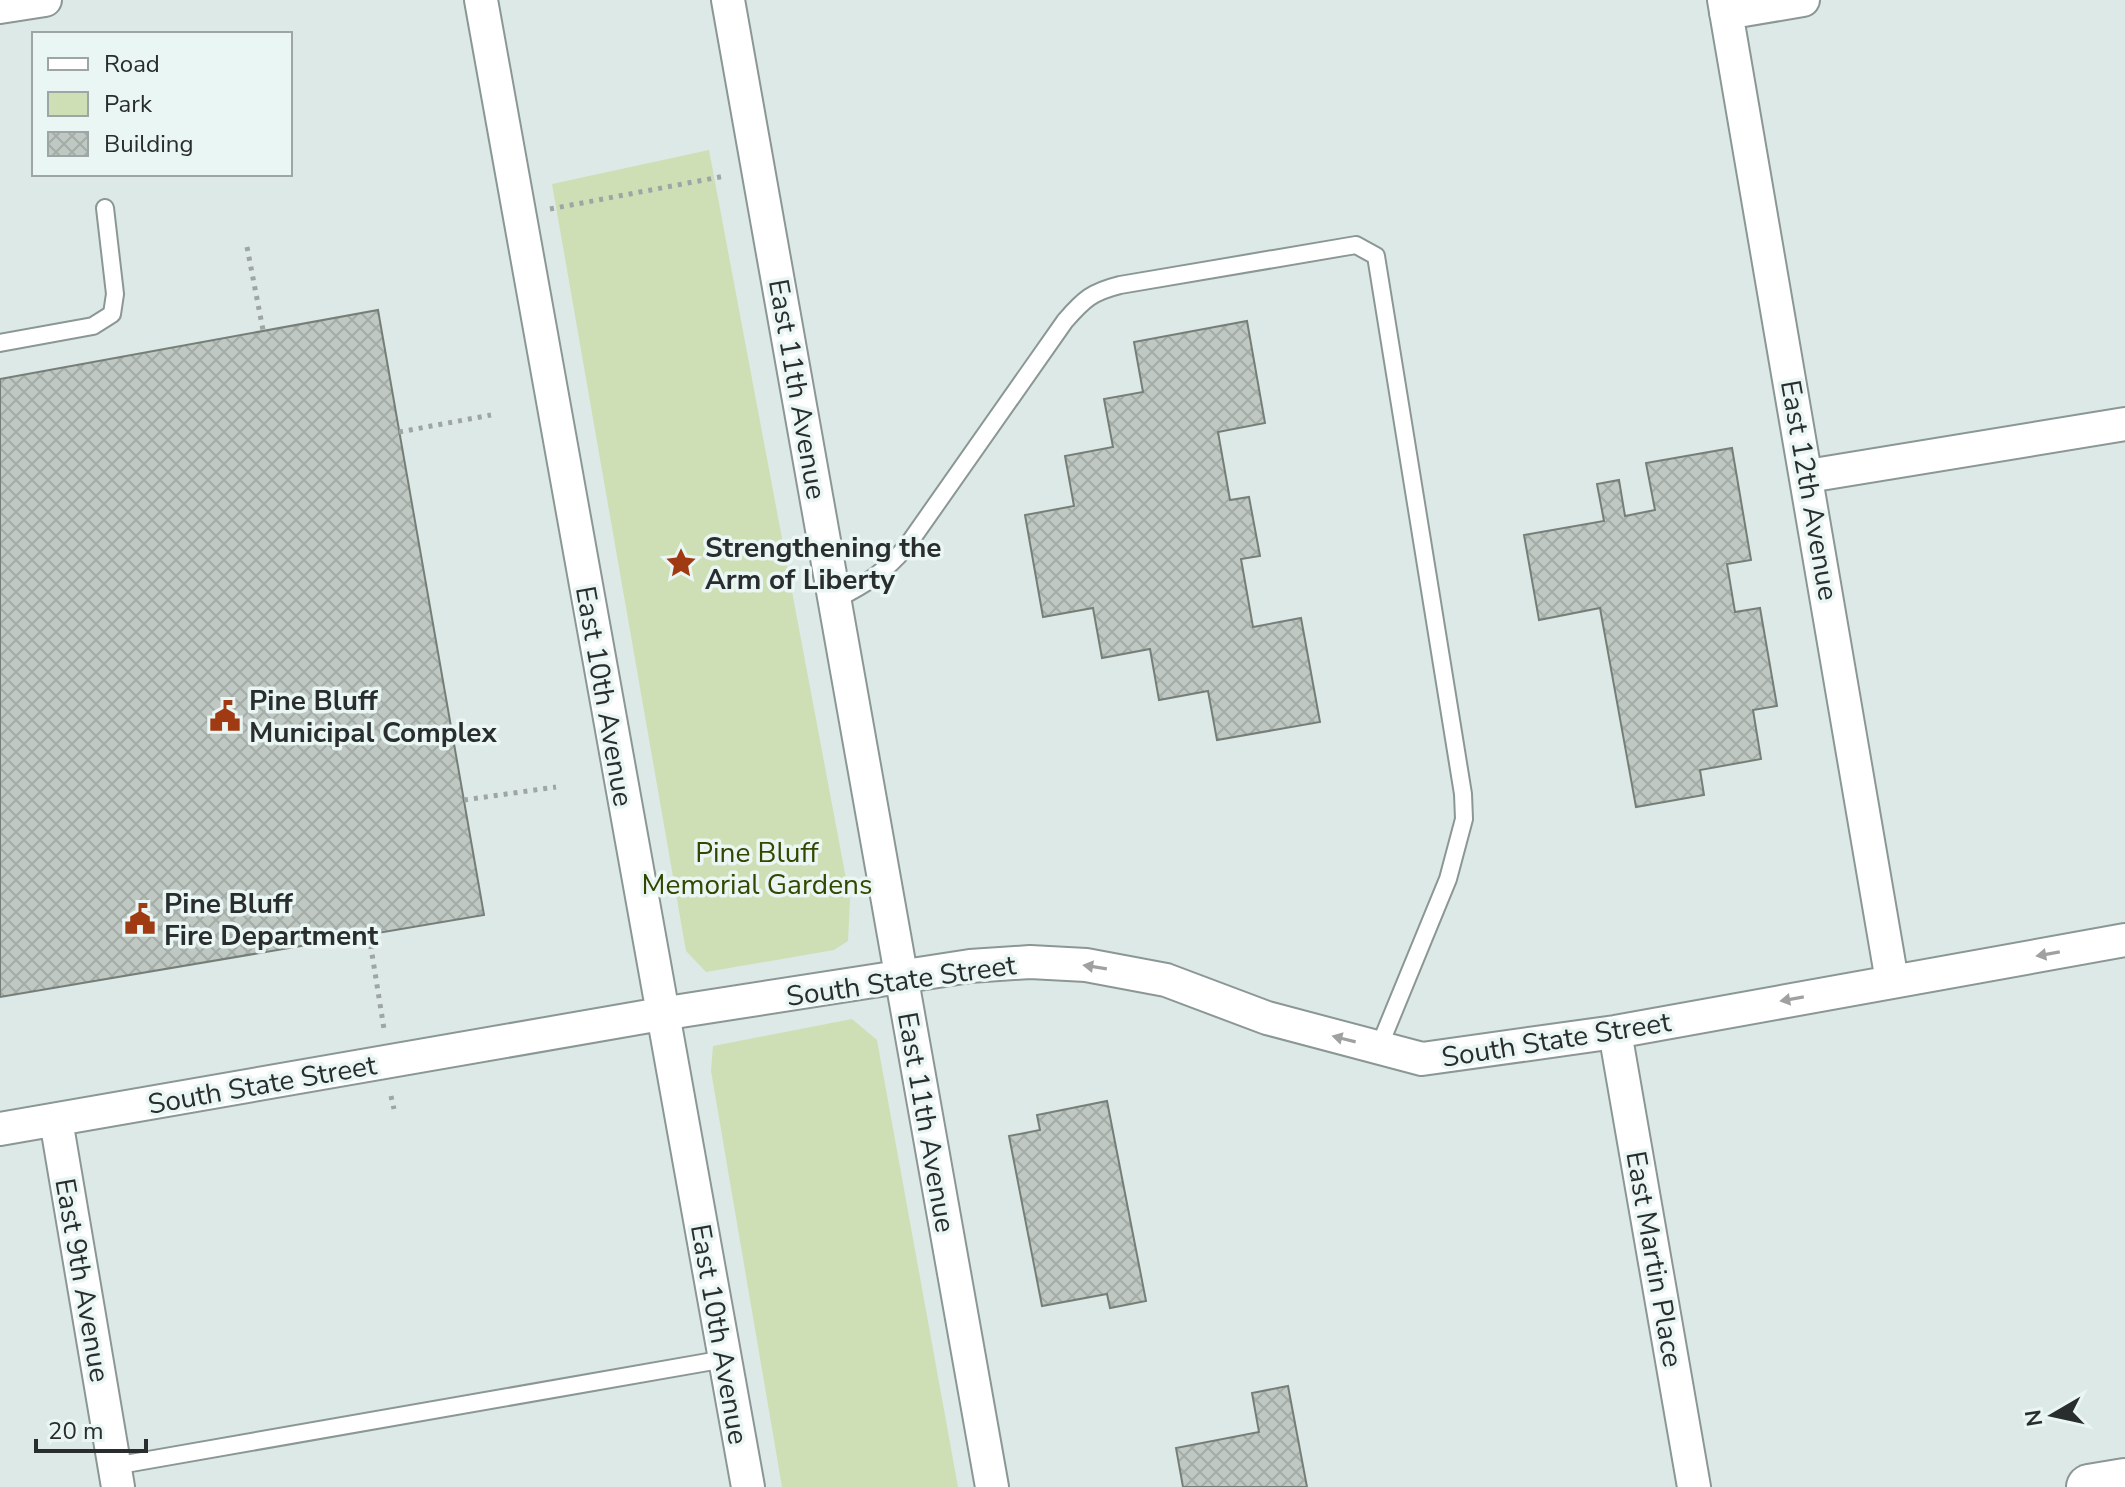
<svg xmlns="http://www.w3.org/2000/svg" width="2125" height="1487" font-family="'Nunito Sans',sans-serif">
	<defs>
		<pattern id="building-cross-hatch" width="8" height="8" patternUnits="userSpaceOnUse" patternTransform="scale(2)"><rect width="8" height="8" fill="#bfc8c2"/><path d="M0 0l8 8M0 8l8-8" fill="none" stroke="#a4aca7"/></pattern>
	</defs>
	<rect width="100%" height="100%" fill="#dde9e7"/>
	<path fill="#cedfb5" d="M 709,150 L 850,900 L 848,941 L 834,950 L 706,972 L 686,951 L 552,184 Z
		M 852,1019 L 877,1040 L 958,1487 L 782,1487 L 711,1071 L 713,1046 Z"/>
	<path fill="url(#building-cross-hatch)" stroke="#767e78" stroke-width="2" d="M 378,310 L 484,915 L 0,997 L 0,379 Z
		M 1247,321 L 1265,423 L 1218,432 L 1230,500 L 1249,497 L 1260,556 L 1241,559 L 1253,627 L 1301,618 L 1320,722 L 1217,740 L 1208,691 L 1159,700 L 1150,649 L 1102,658 L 1093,608 L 1043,617 L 1025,515 L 1074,506 L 1065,456 L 1113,447 L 1104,399 L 1143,392 L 1134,342 Z
		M 1732,448 L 1751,560 L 1727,564 L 1735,612 L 1760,608 L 1777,706 L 1753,710 L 1761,759 L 1700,770 L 1704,795 L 1636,807 L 1600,608 L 1539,620 L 1524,535 L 1604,521 L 1597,484 L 1619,480 L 1625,516 L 1655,510 L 1646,463 Z
		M 1107,1101 L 1146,1301 L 1110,1308 L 1107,1294 L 1042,1306 L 1009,1136 L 1040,1130 L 1037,1115 Z
		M 1288,1386 L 1307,1487 L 1183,1487 L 1176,1448 L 1259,1432 L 1252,1393 Z"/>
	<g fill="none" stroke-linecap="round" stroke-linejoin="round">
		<defs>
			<path id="service" d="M 0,343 L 93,326 L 112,314 L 115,294 L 105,208
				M 835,600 C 866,584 884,573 907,546 L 1065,321 C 1084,299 1092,292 1120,285 L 1356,245 L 1376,256 L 1463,794 L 1464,819 L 1448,879 L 1379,1047
				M 114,1466 L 725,1359"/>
			<path id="minor" d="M 481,0 L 748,1487
				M 728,0 L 992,1487
				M 1724,0 L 1892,981
				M 0,7 L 45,0
				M 1726,13 L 1803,0
				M 1808,476 L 2125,424
				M 1615,1032 L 1694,1487
				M 56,1120 L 118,1487
				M 0,1129 L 661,1014 L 970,966 L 1030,962 L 1086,965 L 1166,980 L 1267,1018 L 1422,1059 L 1615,1032 L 2125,940"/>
			<path id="primary" d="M 2089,1487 L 2125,1481"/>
		</defs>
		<use href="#service" stroke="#8b9795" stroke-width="20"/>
		<use href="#minor" stroke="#8b9795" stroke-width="36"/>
		<use href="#primary" stroke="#8b9795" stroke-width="48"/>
		<path stroke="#9da6a4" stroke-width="5" stroke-dasharray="4 6" stroke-linecap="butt" d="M 550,209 L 725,176
			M 247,247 L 263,330
			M 399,432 L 491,415
			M 464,800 L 556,787
			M 369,935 L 384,1029
			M 391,1096 L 394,1109"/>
		<use href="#service" stroke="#fff" stroke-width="16"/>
		<use href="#minor" stroke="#fff" stroke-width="32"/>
		<use href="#primary" stroke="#fff" stroke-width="44"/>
	</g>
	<defs><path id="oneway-solid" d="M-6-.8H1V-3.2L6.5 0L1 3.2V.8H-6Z" transform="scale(2)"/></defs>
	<g fill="#9fa0a0">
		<use href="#oneway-solid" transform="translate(2048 954) rotate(170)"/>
		<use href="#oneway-solid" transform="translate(1095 967) rotate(-171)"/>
		<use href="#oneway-solid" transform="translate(1792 999) rotate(170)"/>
		<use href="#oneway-solid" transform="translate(1344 1039) rotate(-166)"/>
	</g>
	<defs>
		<symbol id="sight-bare" viewBox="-9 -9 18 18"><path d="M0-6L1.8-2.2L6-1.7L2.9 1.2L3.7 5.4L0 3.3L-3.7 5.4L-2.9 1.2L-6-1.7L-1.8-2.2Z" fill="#a03a13" stroke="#eaf6f4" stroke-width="2.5" paint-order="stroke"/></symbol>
		<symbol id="civic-bare" viewBox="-9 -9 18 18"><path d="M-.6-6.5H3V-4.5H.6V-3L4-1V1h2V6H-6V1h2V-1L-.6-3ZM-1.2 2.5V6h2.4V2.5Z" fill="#a03a13" stroke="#eaf6f4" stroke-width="2.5" paint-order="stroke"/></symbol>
	</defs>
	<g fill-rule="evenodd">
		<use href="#sight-bare" x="659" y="541" width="44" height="44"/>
		<use href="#civic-bare" x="203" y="694" width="44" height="44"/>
		<use href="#civic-bare" x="118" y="897" width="44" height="44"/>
	</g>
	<g text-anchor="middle" stroke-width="7" stroke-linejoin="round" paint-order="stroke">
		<g font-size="28" fill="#292d2d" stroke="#eaf6f4">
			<text transform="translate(798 389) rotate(80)" y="10">East 11th Avenue</text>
			<text transform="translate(1810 490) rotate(80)" y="10">East 12th Avenue</text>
			<text transform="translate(605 696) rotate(80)" y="10">East 10th Avenue</text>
			<text transform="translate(901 980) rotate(-8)" y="10">South State Street</text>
			<text transform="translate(1556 1039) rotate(-9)" y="10">South State Street</text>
			<text transform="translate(262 1084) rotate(-10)" y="10">South State Street</text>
			<text transform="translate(927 1122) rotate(80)" y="10">East 11th Avenue</text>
			<text transform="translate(1655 1259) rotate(80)" y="10">East Martin Place</text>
			<text transform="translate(83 1280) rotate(80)" y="10">East 9th Avenue</text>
			<text transform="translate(720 1334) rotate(80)" y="10">East 10th Avenue</text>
		</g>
		<g font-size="28" font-weight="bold" fill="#292d2d" stroke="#eaf6f4" text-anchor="start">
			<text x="705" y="557">Strengthening the<tspan x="705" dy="32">Arm of Liberty</tspan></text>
			<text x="249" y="710">Pine Bluff<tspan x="249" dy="32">Municipal Complex</tspan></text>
			<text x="164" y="913">Pine Bluff<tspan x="164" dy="32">Fire Department</tspan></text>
		</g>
		<g font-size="28" fill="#334701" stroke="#eaf6f4">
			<text x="757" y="862">Pine Bluff<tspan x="757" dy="32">Memorial Gardens</tspan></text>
		</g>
	</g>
	<rect x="32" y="32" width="260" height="144" fill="#eaf6f4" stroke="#9da6a4" stroke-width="2"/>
	<rect x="48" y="58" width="40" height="12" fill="#ffffff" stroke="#9da6a4" stroke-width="2"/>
	<text x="104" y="72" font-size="24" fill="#292d2d">Road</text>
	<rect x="48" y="92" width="40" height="24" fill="#cedfb5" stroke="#9da6a4" stroke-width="2"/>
	<text x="104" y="112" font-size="24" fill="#292d2d">Park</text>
	<rect x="48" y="132" width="40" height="24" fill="url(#building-cross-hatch)" stroke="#9da6a4" stroke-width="2"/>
	<text x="104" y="152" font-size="24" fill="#292d2d">Building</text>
	<g transform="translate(2053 1415) rotate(261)" stroke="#eaf6f4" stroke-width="6" paint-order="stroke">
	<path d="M0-6L14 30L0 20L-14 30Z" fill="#292d2d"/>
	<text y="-12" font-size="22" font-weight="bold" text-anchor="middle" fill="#292d2d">N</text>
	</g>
	<path d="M36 1439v12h110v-12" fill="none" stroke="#292d2d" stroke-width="4"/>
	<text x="48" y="1439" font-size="24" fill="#292d2d" stroke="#eaf6f4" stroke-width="6" paint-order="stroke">20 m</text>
</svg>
